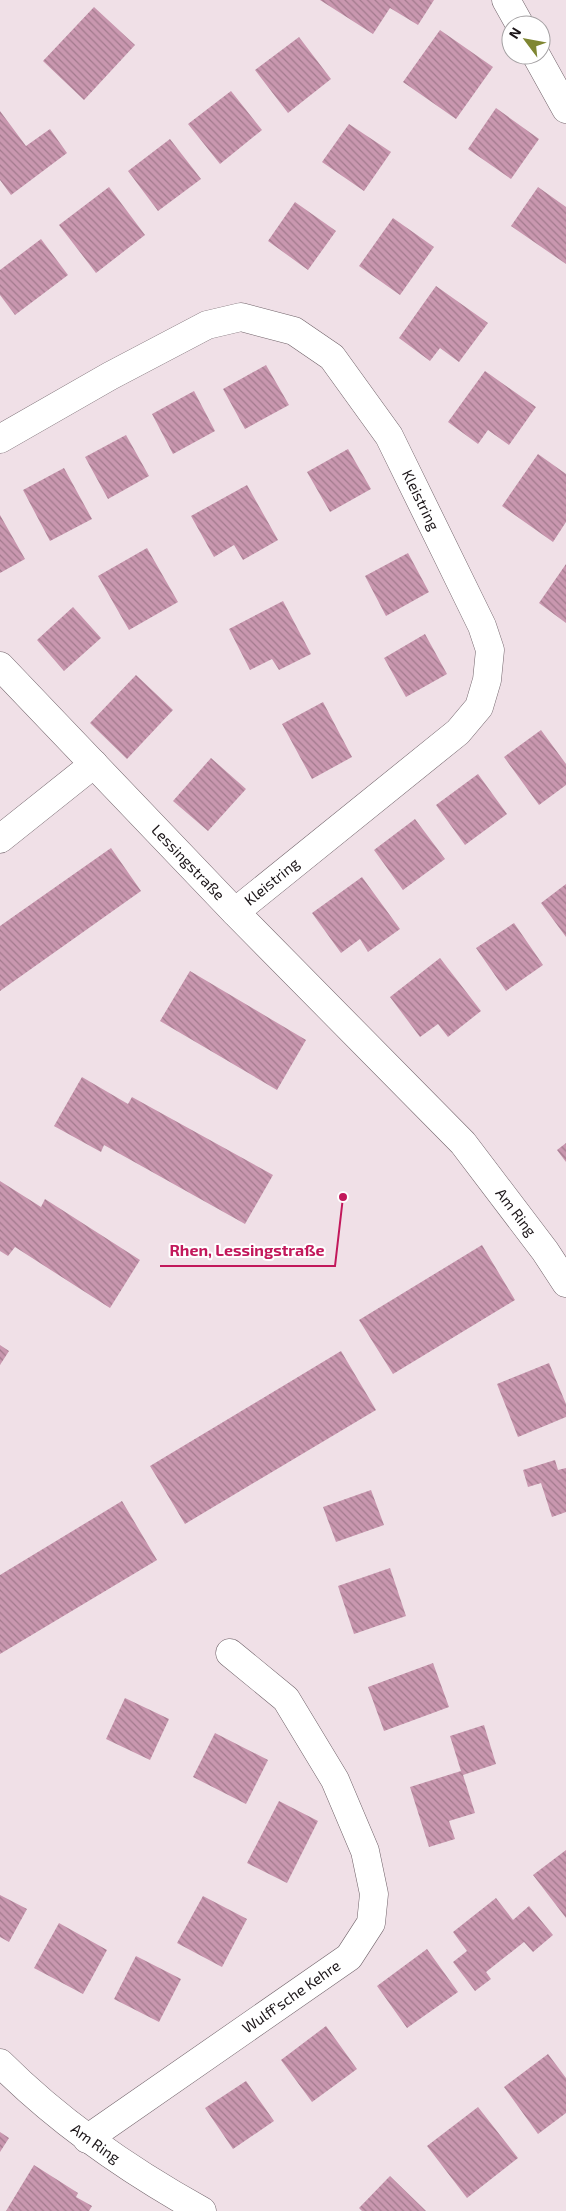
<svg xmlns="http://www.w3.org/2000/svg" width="566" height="2211" font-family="'Exo 2',sans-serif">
	<defs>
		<pattern id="building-back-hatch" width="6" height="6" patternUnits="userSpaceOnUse" patternTransform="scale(1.25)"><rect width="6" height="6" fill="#c997af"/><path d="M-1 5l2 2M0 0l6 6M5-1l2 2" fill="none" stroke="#a27a8d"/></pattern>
	</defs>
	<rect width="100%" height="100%" fill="#f0e0e7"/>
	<path fill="url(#building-back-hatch)" d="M 320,0 L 434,0 L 418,25 L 390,8 L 373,34 Z
		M 94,7 L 135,45 L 84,100 L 43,61 Z
		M 440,30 L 493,67 L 456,119 L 403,82 Z
		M 299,37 L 331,79 L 288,113 L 255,70 Z
		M 231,91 L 262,130 L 220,164 L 188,124 Z
		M 496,108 L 539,139 L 511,179 L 468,149 Z
		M 0,111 L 26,146 L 50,129 L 67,153 L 11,195 L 0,180 Z
		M 349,124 L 391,152 L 364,191 L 322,162 Z
		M 170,139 L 201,179 L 158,211 L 128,171 Z
		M 109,187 L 145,235 L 96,273 L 59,225 Z
		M 538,187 L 566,207 L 566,264 L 511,226 Z
		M 295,202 L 336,231 L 308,270 L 268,241 Z
		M 393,218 L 434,247 L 400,295 L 359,266 Z
		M 41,239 L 68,275 L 15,315 L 0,295 L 0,270 Z
		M 436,286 L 488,323 L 459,362 L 440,348 L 430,361 L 399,338 Z
		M 266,365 L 289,405 L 245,429 L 223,389 Z
		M 485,371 L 536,407 L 509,445 L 488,430 L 478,444 L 448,422 Z
		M 194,391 L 215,431 L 173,454 L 152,414 Z
		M 126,435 L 149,476 L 108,499 L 85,457 Z
		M 348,449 L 371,489 L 330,512 L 307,472 Z
		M 538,454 L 566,474 L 566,522 L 553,542 L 502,506 Z
		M 64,468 L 92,519 L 50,541 L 23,490 Z
		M 247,485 L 278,540 L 243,560 L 234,545 L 214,557 L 191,516 Z
		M 0,515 L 25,559 L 0,573 Z
		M 147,548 L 178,602 L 129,630 L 98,576 Z
		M 408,553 L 429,592 L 386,616 L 365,576 Z
		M 566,564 L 566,623 L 539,603 Z
		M 283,601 L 311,654 L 279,670 L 272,659 L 250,670 L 229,629 Z
		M 73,607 L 101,638 L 64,671 L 37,640 Z
		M 425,634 L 447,674 L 406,697 L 384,658 Z
		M 136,675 L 173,710 L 127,759 L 90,723 Z
		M 323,702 L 352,757 L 312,779 L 282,724 Z
		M 541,730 L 566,764 L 566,785 L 539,805 L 504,757 Z
		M 211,758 L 246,789 L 208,831 L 173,801 Z
		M 478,774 L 507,814 L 465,845 L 436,805 Z
		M 415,819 L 445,859 L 403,890 L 374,850 Z
		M 111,848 L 141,891 L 0,991 L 0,926 Z
		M 362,877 L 400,929 L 368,952 L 360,939 L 341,953 L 312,913 Z
		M 566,884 L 566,937 L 541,903 Z
		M 514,923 L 543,965 L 506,991 L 476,948 Z
		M 440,958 L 481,1011 L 448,1037 L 438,1024 L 420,1037 L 390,997 Z
		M 190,971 L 306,1040 L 277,1090 L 160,1021 Z
		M 82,1077 L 128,1104 L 132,1097 L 273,1175 L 245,1224 L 104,1145 L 101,1152 L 54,1126 Z
		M 566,1143 L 566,1162 L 557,1150 Z
		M 0,1181 L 41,1207 L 45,1199 L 140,1260 L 110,1308 L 15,1247 L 8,1256 L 0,1251 Z
		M 482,1245 L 515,1300 L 393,1374 L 359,1320 Z
		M 0,1345 L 9,1351 L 0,1365 Z
		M 341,1351 L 376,1410 L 185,1524 L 150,1466 Z
		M 549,1363 L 566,1404 L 566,1417 L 518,1437 L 497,1384 Z
		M 555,1460 L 558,1470 L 566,1468 L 566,1512 L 552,1517 L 541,1483 L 528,1487 L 523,1470 Z
		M 371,1490 L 384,1525 L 336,1542 L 323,1507 Z
		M 122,1501 L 157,1560 L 0,1654 L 0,1575 Z
		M 390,1568 L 406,1616 L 354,1634 L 338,1586 Z
		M 433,1663 L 449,1707 L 384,1731 L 368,1687 Z
		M 125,1698 L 169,1719 L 150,1760 L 106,1739 Z
		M 484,1725 L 496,1764 L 463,1775 L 475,1813 L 449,1821 L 455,1839 L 429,1847 L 410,1787 L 461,1771 L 450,1736 Z
		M 215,1733 L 268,1760 L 246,1804 L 193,1777 Z
		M 279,1801 L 318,1821 L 287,1883 L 247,1863 Z
		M 566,1850 L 566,1918 L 533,1875 Z
		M 0,1895 L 27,1909 L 9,1942 L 0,1937 Z
		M 203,1896 L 247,1919 L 222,1967 L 177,1943 Z
		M 496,1898 L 513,1920 L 529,1906 L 553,1935 L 533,1952 L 524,1942 L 486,1972 L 491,1979 L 475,1991 L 453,1962 L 467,1951 L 453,1932 Z
		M 59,1923 L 107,1950 L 83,1994 L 34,1968 Z
		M 427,1949 L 458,1992 L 407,2028 L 377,1986 Z
		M 136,1956 L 181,1979 L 159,2022 L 114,1999 Z
		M 326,2026 L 357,2069 L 312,2102 L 281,2060 Z
		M 548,2054 L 566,2078 L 566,2113 L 538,2134 L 504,2087 Z
		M 246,2081 L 274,2121 L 233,2149 L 205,2108 Z
		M 478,2107 L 518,2158 L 467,2198 L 427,2146 Z
		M 0,2132 L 9,2138 L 0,2152 Z
		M 34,2165 L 78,2193 L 76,2197 L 92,2206 L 89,2211 L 6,2211 Z
		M 390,2176 L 426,2211 L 362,2211 L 359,2208 Z"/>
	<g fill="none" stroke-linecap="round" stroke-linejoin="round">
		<defs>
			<g id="minor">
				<path d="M 506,0 L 520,25"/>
				<path d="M 536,55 L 566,109"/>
				<path id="s1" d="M 0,439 L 110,376 L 207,325 L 241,317 L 294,331 L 332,357 L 389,436 L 482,626 L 490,650 L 487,680 L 479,707 L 458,732 L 235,912"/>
				<path id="s2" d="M 0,666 L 235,912 L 463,1143 L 545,1251 L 566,1283"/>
				<path d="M 0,839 L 94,764"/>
				<path id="s3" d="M 0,2063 C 60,2123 128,2170 202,2211"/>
				<path id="s4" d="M 87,2139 L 349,1957 L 371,1923 L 374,1894 L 365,1851 L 335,1780 L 286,1699 L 230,1653"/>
			</g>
		</defs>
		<use href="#minor" stroke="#706269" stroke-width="29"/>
		<use href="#minor" stroke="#fff" stroke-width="28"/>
	</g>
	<g text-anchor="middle" stroke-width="4" stroke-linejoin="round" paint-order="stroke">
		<g font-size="15" fill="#1b1518" stroke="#fff">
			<text dy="5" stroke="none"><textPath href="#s1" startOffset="541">Kleistring</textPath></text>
			<text dy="5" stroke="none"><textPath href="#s2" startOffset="272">Lessingstraße</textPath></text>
			<text transform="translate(272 882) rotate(-39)" y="5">Kleistring</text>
			<text dy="5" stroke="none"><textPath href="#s2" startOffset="752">Am Ring</textPath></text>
			<text dy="5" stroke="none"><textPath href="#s4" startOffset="249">Wulff'sche Kehre</textPath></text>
			<text dy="5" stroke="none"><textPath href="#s3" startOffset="125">Am Ring</textPath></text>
		</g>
	</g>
	<path fill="none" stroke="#c2185b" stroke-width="2" d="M343 1197L335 1266H160"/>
	<circle fill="#c2185b" stroke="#fff" stroke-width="2" cx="343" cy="1197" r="5"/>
	<g font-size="16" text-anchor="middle" font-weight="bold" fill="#c2185b" stroke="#fff" stroke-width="4" stroke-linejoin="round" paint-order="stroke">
		<text x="247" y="1256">Rhen, Lessingstraße</text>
	</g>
	<g transform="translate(526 40) rotate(302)"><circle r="24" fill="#ffffff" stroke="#a4a1a3"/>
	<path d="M0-4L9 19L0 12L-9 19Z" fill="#7f8632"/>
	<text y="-8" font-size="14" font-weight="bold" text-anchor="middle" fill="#1b1518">N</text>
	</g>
</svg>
